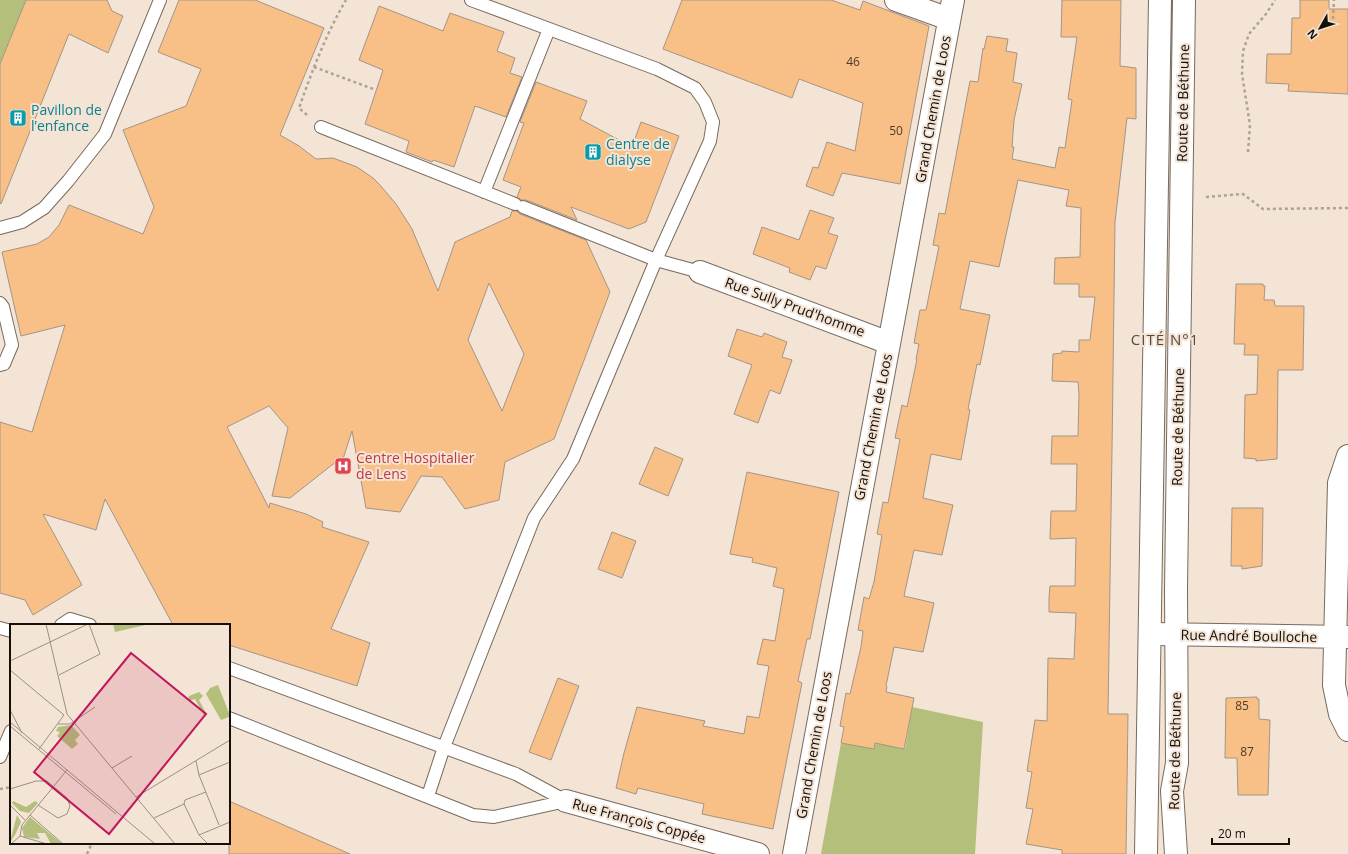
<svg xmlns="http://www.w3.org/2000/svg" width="1348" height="854" font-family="'Open Sans',sans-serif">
	<rect width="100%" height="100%" fill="#f4e4d5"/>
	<path fill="#b3bf7a" d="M 0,0 L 26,0 L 0,64 Z
		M 912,707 L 983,722 L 975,854 L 821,854 L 841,743 L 865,746 L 874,749 L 876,742 L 905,749 Z"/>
	<path fill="#f8bf87" stroke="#a49587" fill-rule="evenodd" d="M 26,0 L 107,0 L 112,11 L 123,16 L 108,53 L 69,34 L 1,204 L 0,203 L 0,64 Z
		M 179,0 L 255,0 L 324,28 L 280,135 L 299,146 L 316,159 L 333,158 L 357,167 L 373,178 L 380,185 L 396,204 L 412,229 L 438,291 L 455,242 L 510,217 L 512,211 L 517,211 L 520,214 L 586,240 L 610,292 L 554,439 L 505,462 L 499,500 L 465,509 L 442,477 L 421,476 L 400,512 L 366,508 L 352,431 L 342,462 L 337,461 L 290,498 L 272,496 L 288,428 L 269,406 L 227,427 L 269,508 L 270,503 L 306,514 L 323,522 L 322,527 L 369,542 L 331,629 L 370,643 L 357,686 L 229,645 L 229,625 L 173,625 L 105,499 L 96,530 L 43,514 L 82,585 L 33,615 L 25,600 L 0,593 L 0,422 L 32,432 L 65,325 L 21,336 L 2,252 L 37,244 L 49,237 L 59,225 L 69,205 L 143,234 L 154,207 L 123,130 L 186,106 L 201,69 L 158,52 ZM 489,283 L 524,354 L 502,411 L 468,340 Z
		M 682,0 L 831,0 L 860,10 L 863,1 L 929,26 L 900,184 L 842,173 L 833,196 L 806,186 L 813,167 L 818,168 L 827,142 L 855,151 L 863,103 L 799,79 L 792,98 L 663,49 Z
		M 1062,0 L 1121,0 L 1120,66 L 1136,68 L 1136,119 L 1127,118 L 1115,222 L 1112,450 L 1108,714 L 1128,714 L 1126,854 L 1062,854 L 1062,850 L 1026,844 L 1033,809 L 1026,808 L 1032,772 L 1027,771 L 1035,720 L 1047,721 L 1048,658 L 1074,659 L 1076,613 L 1049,612 L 1049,598 L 1050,586 L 1075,586 L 1076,538 L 1050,539 L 1051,511 L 1076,511 L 1077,464 L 1051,464 L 1052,436 L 1078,436 L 1079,394 L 1078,382 L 1052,381 L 1053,354 L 1062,353 L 1062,351 L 1079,352 L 1079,340 L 1090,340 L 1095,297 L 1079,297 L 1079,284 L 1054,284 L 1055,258 L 1080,257 L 1081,208 L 1066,206 L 1069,190 L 1018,180 L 999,267 L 970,261 L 960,309 L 990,315 L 980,365 L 977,364 L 968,409 L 970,410 L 961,460 L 931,454 L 923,498 L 953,505 L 942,555 L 914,550 L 904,596 L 934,603 L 923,652 L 894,647 L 886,686 L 887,687 L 886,692 L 914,698 L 904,749 L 875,743 L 874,749 L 841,743 L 844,727 L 840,726 L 846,693 L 850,694 L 861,647 L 863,631 L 858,630 L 864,597 L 869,599 L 874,582 L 882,535 L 877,534 L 883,502 L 888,503 L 900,439 L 895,438 L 902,405 L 907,407 L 917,359 L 916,359 L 919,344 L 914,343 L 920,310 L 926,310 L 939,246 L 933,245 L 939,213 L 945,214 L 970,81 L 978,82 L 983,48 L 984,49 L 987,36 L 1008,39 L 1006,51 L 1017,53 L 1013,82 L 1022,84 L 1014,120 L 1012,147 L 1014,147 L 1012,159 L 1055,168 L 1059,147 L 1065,148 L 1072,100 L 1068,99 L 1077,37 L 1061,37 Z
		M 1300,0 L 1329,0 L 1329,9 L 1348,9 L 1348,94 L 1288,91 L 1289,84 L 1266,83 L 1267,54 L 1291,54 L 1292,18 L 1300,18 Z
		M 379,6 L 443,31 L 450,13 L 504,32 L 497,51 L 515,58 L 510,73 L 522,77 L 506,117 L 475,106 L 454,167 L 433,160 L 432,162 L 406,152 L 409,141 L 365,124 L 383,70 L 359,60 Z
		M 536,82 L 587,101 L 580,119 L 632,147 L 641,122 L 679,136 L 646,222 L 629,229 L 571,207 L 577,220 L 526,200 L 521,200 L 517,197 L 521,187 L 503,180 L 524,123 L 520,122 Z
		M 810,210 L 834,218 L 828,233 L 838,236 L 826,269 L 816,266 L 810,280 L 789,272 L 790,268 L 753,254 L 762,227 L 799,240 Z
		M 1236,284 L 1263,284 L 1263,286 L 1265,286 L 1264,300 L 1274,300 L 1275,306 L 1304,306 L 1303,370 L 1278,370 L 1277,459 L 1256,461 L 1256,459 L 1244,458 L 1245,395 L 1257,394 L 1258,355 L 1244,355 L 1245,344 L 1234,344 Z
		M 737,329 L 762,337 L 764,333 L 787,342 L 782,357 L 792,360 L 780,394 L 770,390 L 758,423 L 734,414 L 752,365 L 728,356 Z
		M 655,447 L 683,459 L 668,496 L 639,484 Z
		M 747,472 L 839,492 L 810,639 L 807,639 L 798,681 L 802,683 L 773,829 L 702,814 L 704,804 L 638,788 L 636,794 L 616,788 L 624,753 L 637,707 L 705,721 L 703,726 L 744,734 L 747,716 L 759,718 L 769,666 L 757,664 L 763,639 L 775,641 L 784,589 L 773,586 L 777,568 L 752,562 L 753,558 L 730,554 Z
		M 1232,508 L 1263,508 L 1262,566 L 1242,569 L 1242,566 L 1231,566 Z
		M 612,532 L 636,541 L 622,578 L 598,569 Z
		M 558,678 L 579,686 L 551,760 L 529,752 Z
		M 1257,697 L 1257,699 L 1259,699 L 1259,719 L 1270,720 L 1268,795 L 1238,795 L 1237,758 L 1225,758 L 1226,698 Z
		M 229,801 L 350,854 L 229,854 Z"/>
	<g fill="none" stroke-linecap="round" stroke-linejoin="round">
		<defs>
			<path id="lane" d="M 321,127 L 515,204
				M 484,192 L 549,29
				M 523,207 L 656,260 L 700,272
				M 0,228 L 22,222 L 44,208 L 68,181 L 105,134 L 160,0
				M 0,303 L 3,307 L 12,345 L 4,364 L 0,365
				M 61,625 L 70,619 L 90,625
				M 0,628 L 11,631
				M 229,668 L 516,774 L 566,801
				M 229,718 L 473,815 L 494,817 L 566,801
				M 0,757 L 11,731
				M 428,796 L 444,747 L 534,518 L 573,459 L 656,260 L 710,141 L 713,122 L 705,102 L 695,88 L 657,69 L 471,0"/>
			<path id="street" d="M 896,0 L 949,19
				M 700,272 L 889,343
				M 1348,456 L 1339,483 L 1334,685 L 1340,714 L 1348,730
				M 1150,634 L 1348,637
				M 566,801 L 758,854
				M 794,854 L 953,0"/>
			<path id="secondary" d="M 1146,854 L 1160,0
				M 1176,854 L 1172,791 L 1177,763 L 1176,590 L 1184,0"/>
		</defs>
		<use href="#lane" stroke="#776a5d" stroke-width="14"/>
		<use href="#street" stroke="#776a5d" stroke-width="24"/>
		<use href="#secondary" stroke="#776a5d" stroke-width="24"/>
		<path stroke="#aea195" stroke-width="2.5" stroke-dasharray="3 3" stroke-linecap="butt" d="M 1333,19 L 1334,0
			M 314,67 L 376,90
			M 307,115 L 299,108 C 312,71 326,34 346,0
			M 1248,152 L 1250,125 L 1242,74 L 1243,51 L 1249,34 L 1266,14 L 1275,0
			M 1206,197 L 1243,194 L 1263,209 L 1348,208
			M 0,789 L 11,787
			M 87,854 L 92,843"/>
		<use href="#lane" stroke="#fff" stroke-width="12"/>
		<use href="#street" stroke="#fff" stroke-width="22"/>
		<use href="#secondary" stroke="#fff" stroke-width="22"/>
	</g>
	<defs>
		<symbol id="building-square" viewBox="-11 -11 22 22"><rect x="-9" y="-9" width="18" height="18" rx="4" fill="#0f9aa8" stroke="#f4e4d5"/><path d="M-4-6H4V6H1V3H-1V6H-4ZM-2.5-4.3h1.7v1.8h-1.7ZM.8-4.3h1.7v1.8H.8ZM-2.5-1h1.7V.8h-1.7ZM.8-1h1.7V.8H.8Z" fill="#fff"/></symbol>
		<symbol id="hospital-square" viewBox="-11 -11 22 22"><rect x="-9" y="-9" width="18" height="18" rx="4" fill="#e0444e" stroke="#f4e4d5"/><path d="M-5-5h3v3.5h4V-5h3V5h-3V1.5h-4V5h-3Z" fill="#fff"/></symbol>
	</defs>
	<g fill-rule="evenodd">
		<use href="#building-square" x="8" y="108" width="20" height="20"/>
		<use href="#building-square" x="583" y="142" width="20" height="20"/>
		<use href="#hospital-square" x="333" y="456" width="20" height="20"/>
	</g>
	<g text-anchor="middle" stroke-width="4" stroke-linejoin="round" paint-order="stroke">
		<g font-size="12" fill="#4d3b29">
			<text x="853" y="66">46</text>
			<text x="896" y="135">50</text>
			<text x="1242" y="710">85</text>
			<text x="1247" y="756">87</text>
		</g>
		<g font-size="14" fill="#140f0a" stroke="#f4e4d5">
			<text transform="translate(1183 103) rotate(-89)" y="5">Route de Béthune</text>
			<text transform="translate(933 109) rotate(-80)" y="5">Grand Chemin de Loos</text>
			<text transform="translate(795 307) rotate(20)" y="5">Rue Sully Prud'homme</text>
			<text transform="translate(873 427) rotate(-79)" y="5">Grand Chemin de Loos</text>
			<text transform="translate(1178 427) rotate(-89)" y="5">Route de Béthune</text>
			<text transform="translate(1249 636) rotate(1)" y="5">Rue André Boulloche</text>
			<text transform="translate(814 745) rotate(-80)" y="5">Grand Chemin de Loos</text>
			<text transform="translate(1175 751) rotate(-89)" y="5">Route de Béthune</text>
			<text transform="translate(639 821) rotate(15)" y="5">Rue François Coppée</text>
		</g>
		<g font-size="14" fill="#0d838f" stroke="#f4e4d5" text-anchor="start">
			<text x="31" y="115">Pavillon de<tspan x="31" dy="16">l’enfance</tspan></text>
			<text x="606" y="149">Centre de<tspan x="606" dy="16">dialyse</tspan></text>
		</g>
		<g font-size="14" fill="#be3a42" stroke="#f4e4d5" text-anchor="start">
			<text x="356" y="463">Centre Hospitalier<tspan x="356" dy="16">de Lens</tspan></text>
		</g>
		<g font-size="15" letter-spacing="1" fill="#56493d" stroke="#f4e4d5">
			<text x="1165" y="345">CITÉ N°1</text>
		</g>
	</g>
	<g transform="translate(10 624)">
		<rect width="220" height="220" fill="#f4e4d5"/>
		<path d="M 103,0 L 140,0 L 105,8 ZM 208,61 L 219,89 L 219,93 L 211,96 L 196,70 L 200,64 ZM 189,68 L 193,72 L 189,76 L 197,91 L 195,93 L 185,75 L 178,77 L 179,72 ZM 61,101 L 70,111 L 65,116 L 68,120 L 62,125 L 47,112 L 50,108 L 46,107 L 48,103 ZM 7,191 L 11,198 L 5,211 L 0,218 Z" fill="#b3bf7a"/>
		<path d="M 3,177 L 16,183 L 25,177 L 28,179 L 19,189 L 10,187 L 2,179 ZM 20,193 L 52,220 L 41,220 L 35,209 L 27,209 L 30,215 L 14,213 L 12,204 Z" fill="#b3bf7a"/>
		<path fill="none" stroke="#9a8f84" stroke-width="1" d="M 36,0 L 57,90M 0,37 L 78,0M 0,46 L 54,91M 49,51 L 90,30 L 79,0M 0,86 L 12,109M 57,90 L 165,220M 0,98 L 145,220M 48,100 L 60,100 L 85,83M 0,102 L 106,190M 29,125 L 54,91M 186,137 L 189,151 L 209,201M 102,144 L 122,132M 189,151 L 220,138M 0,165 L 26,157 L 37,157 L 57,174 L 60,182 L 57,190 L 48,194 L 28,181M 126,173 L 220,116M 174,180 L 189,211 L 198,220M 0,181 L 15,196M 20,191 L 53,220M 144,194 L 174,180 L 175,176 L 196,168M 189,211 L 220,198M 10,212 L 12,201 L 57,146M 10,212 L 37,220M 1,220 L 10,212"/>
		<path fill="#c2185b" fill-opacity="0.15" stroke="#c2185b" stroke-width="2" d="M 121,29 L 196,90 L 99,210 L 24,148 Z"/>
		<rect width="220" height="220" fill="none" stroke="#140f0a" stroke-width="2"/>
	</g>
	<g transform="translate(1320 28) rotate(231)" stroke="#f4e4d5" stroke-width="3" paint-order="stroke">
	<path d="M0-3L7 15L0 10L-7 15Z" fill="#140f0a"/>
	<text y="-6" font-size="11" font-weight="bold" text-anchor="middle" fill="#140f0a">N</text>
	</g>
	<path d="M1212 838v6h77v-6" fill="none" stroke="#140f0a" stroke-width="2"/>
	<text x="1218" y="838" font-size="12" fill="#140f0a" stroke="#f4e4d5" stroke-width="3" paint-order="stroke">20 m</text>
</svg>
